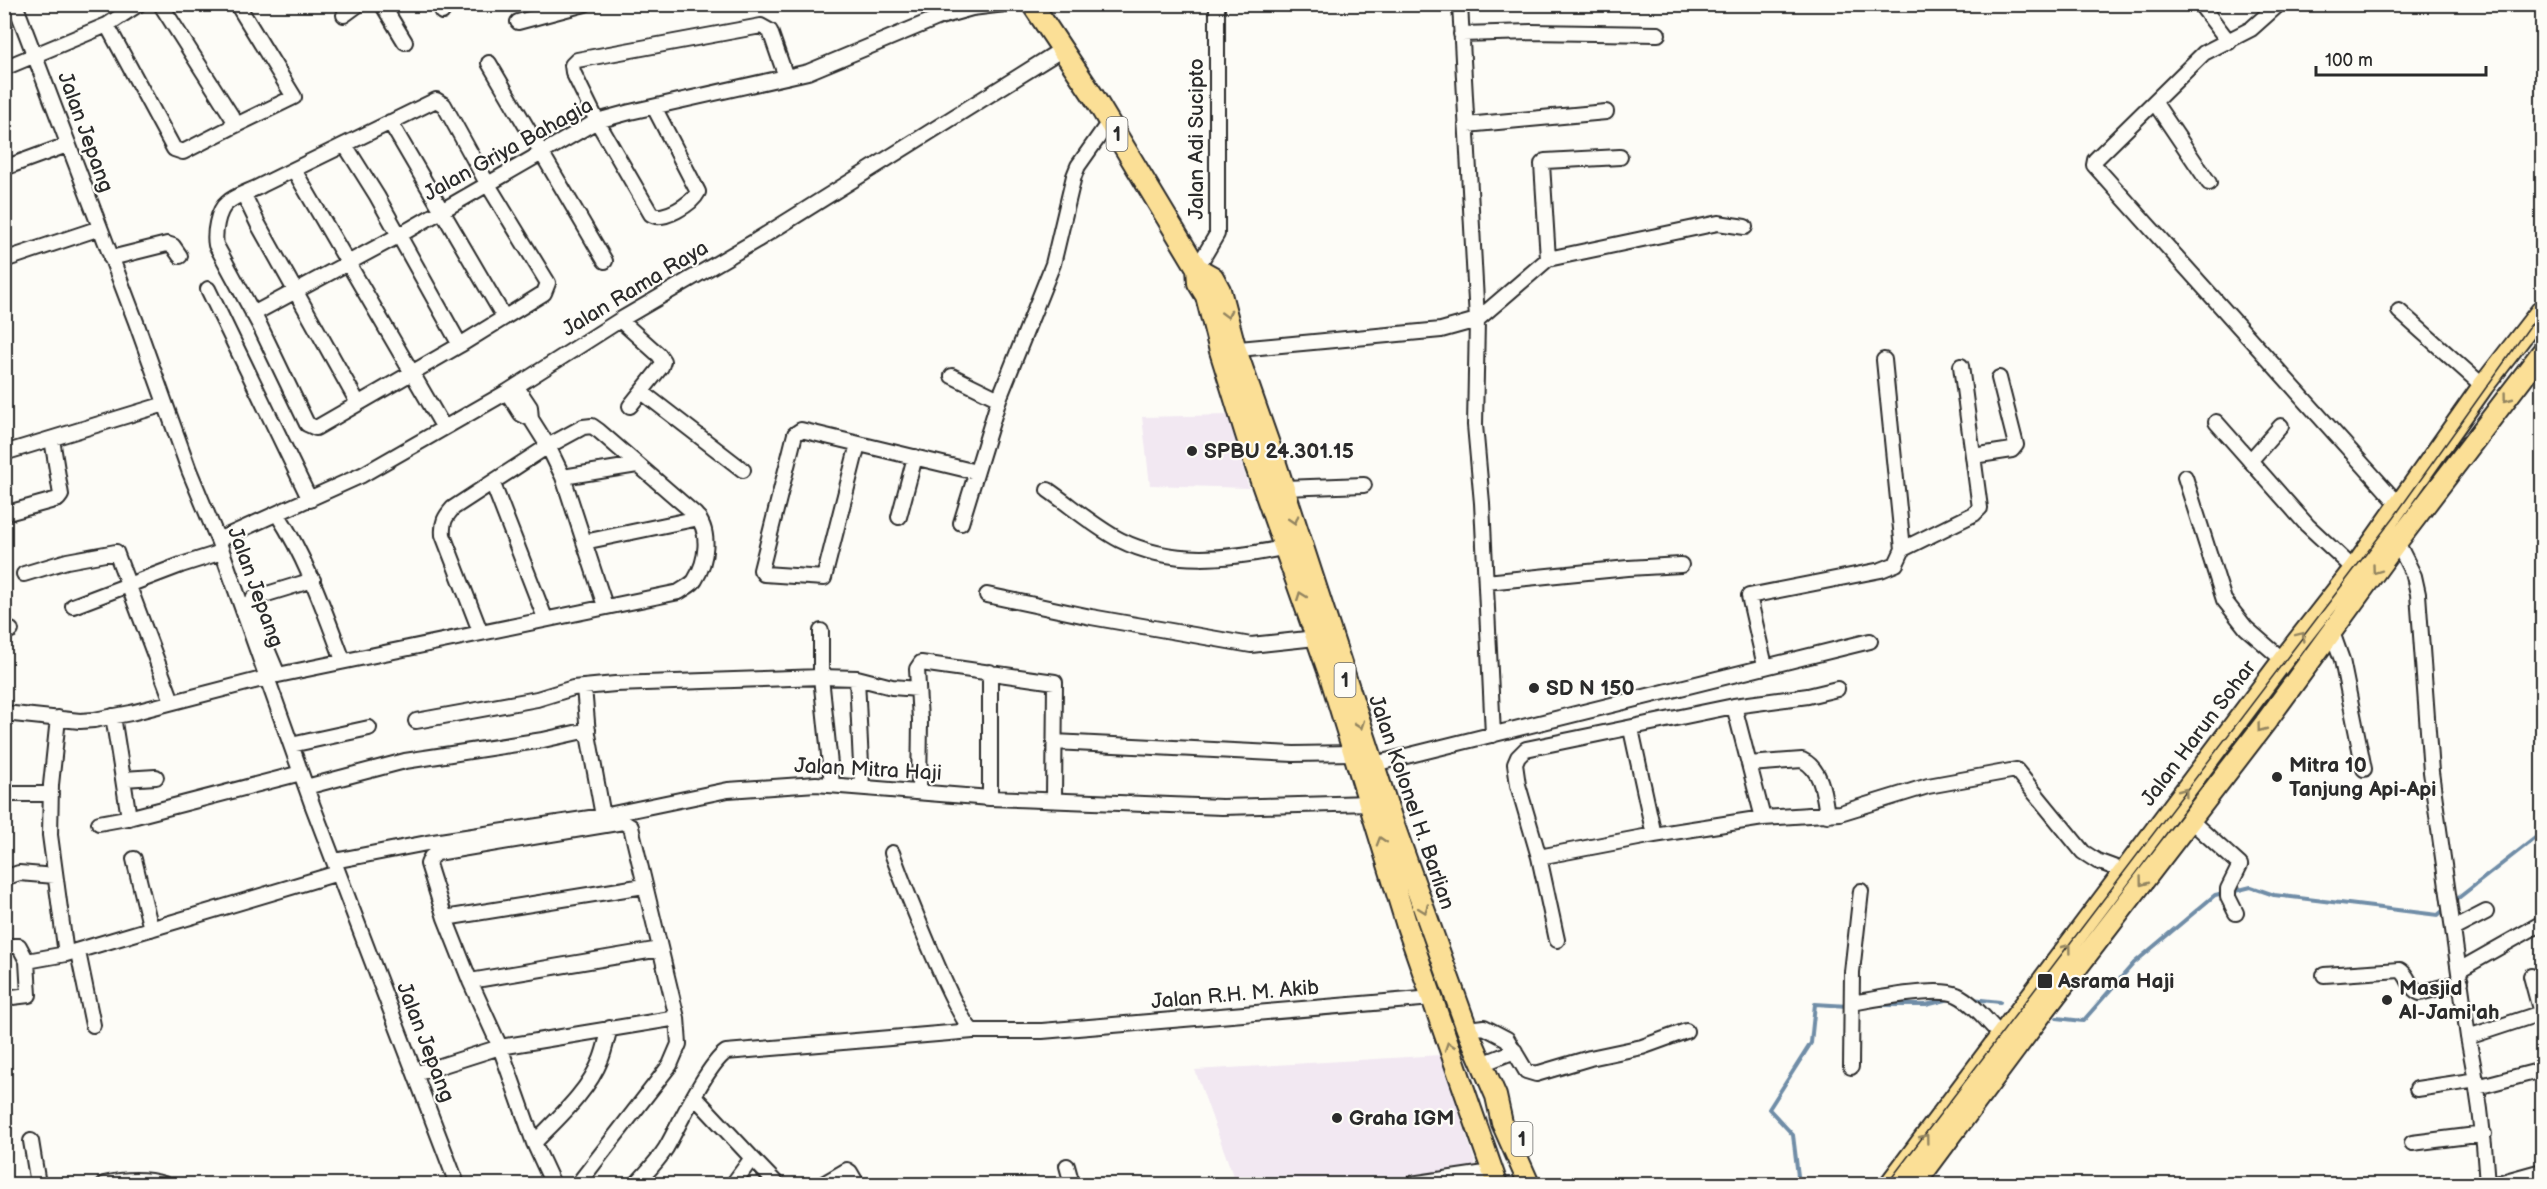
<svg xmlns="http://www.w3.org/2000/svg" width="2547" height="1189" font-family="'Balsamiq Sans',sans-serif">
	<rect width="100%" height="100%" fill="#fdfcf7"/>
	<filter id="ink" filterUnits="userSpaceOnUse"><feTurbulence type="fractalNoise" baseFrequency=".0167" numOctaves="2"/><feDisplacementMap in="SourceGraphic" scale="12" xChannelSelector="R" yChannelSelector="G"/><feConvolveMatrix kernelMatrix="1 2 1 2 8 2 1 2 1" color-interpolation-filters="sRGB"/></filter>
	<g filter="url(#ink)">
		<path fill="#f2e8f2" d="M 1228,415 L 1249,488 L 1150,485 L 1142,417 Z
			M 1441,1055 L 1476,1165 L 1368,1184 L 1236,1184 L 1195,1070 Z"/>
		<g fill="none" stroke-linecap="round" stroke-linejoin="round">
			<path stroke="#708da7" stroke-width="4" d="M 2231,892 L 2251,887 L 2274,895 L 2438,915 L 2446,908
				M 2452,903 L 2535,838 L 2542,836
				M 1972,999 L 2000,1002
				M 1874,1005 L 1926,1005 L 1950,999
				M 2057,1018 L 2083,1021 L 2134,963 L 2215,895 L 2224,893
				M 1799,1184 L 1793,1135 L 1769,1109 L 1811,1043 L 1815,1004 L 1848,1006"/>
			<defs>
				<path id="minor" d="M 15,4 L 136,322 L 189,470 L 218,540 L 312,804 L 457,1184
					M 382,4 L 405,42
					M 439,4 L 442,12
					M 1460,4 L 1477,320 L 1475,425 L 1482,503 L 1493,735
					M 2200,4 L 2229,42
					M 2279,4 L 2251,29 L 2204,53 L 2095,160 L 2094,165 L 2400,506
					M 344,15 L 359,4
					M 518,22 L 585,4
					M 107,25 L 174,149 L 183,152 L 230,128 L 234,120 L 161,5
					M 1461,34 L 1531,32 L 1658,34
					M 489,63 L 605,261
					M 4,68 L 107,25 L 139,4
					M 2155,103 L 2209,183
					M 654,107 L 698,192 C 692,204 663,222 651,214 L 597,121 L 573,72 L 572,65 L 577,60 L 761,26 L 770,31 L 786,77
					M 390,122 L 504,317
					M 1466,125 L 1606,112
					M 230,128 L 294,97 L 237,4
					M 345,145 L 377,196 L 460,345 L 544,293 L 548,283 L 487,183 L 444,105 L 436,100 L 262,185 C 252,191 235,195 227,203 C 217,211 214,234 216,245 L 260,326 L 307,424 L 316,428 L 460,345
					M 4,168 L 67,145
					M 294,170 L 444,428
					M 244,195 L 258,224 L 358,403
					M 111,258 L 167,244 L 173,246 L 180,256
					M 1548,259 L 1542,164 L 1545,161 L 1620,157
					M 4,260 L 100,228
					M 1197,268 L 1217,234 L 1217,4
					M 208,289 L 310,500
					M 2399,311 L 2483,386
					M 253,314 L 398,236 L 597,121 L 630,112 L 808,72 L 940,17 L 972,8 L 1005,4
					M 620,320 L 659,355 L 663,361 L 661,367 L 630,406
					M 1228,350 L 1441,330 L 1477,320 L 1548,259 L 1718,223 L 1745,227
					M 952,376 L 999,399
					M 516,386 L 530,407 L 531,419 L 548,446 L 563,477 L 605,606
					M 507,392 L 521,414 L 531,419
					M 642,392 L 743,470
					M 2216,422 L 2307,525 L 2354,569
					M 858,444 L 824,578 L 764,574 L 761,570 L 795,434 L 801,430 L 976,472
					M 4,453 L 165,404
					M 1973,456 L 2012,450 L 2016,445 L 1999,378
					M 2250,461 L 2281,426
					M 563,477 L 637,465
					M 2185,477 L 2224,600 L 2246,628 L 2283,660
					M 493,484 L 545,618
					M 1284,488 L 1364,485
					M 1048,490 C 1071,506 1095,527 1120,540 C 1172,566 1228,559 1283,548
					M 4,514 L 58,499 L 61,495 L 52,439
					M 278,515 C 307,560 324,610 343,660
					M 899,517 L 915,457
					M 961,523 L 999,399 L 1053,264 L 1074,176 L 1078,166 L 1109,122
					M 218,540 L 362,475 L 507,392 L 620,320 L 757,240 L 1061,50
					M 584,542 L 699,518
					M 2397,542 L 2414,576 L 2418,594 L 2431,772 L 2468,1037 C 2478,1086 2484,1134 2487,1184
					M 1903,549 L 1974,514 L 1980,508 L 1961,366
					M 24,574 L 67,561 L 116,552 L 172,701
					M 313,580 L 254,598 L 249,606 L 278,675 L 679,592 C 684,588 692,585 695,580 C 707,561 711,531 695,514 L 599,431 L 592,426 L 583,427 L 548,446 L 453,508 C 445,517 442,522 443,535 L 480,631
					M 1486,582 L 1628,568 L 1681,565
					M 987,595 L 1091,617 L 1251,645 L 1316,638
					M 73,606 L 181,565 L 222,552
					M 4,631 L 11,630
					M 821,631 L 821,677 L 832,784
					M 2332,632 L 2342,660 L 2364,769
					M 1765,666 L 1749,596 L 1881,570 L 1896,564 L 1903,549 L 1884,360
					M 857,678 L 862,787
					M 584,687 L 588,734 L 603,816
					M 1734,706 L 1808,696 L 1837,689
					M 4,713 L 80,721 L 94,720 L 131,713 L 266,678
					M 113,716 L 123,779 L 156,777
					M 58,718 L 51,785 L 50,835 L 66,954
					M 416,721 L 537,699 L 573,688 L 615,684 L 821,677 L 857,678 L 892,687 L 918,689
					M 1631,729 L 1654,835
					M 1054,742 L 1294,754 L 1353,753
					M 291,745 L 369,728
					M 1374,764 L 1870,641
					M 1749,764 L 1802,760 C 1822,769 1824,795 1827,815
					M 123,779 L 129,818
					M 306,787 L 405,761 L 543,740 L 588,730
					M 919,792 L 920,720 L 917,669 L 921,663 L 1055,682 L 1054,800
					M 4,794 L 51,794
					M 990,798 L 990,672
					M 1763,818 L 1840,813 L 1928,786 L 2016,770 L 2083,852 L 2097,861 L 2124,871
					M 2190,820 L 2240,865 L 2228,889 L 2228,897 L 2236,913
					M 99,823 L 132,817 L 301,773
					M 892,853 C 902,880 956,1020 973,1031 L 1042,1031 L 1433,998
					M 1539,857 L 1654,835 L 1763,818 L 1734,706 L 1526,749 L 1518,757 L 1515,764 L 1518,785 L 1539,857 L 1557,940
					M 134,859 L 151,929
					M 334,861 L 427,843 L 603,816 L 728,790 L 816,784 L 990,798 L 1222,807 L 1370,803
					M 4,878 L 19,873 L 55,876
					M 445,918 L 644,886
					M 2453,929 L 2486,912
					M 4,946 L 19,946 L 27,961 L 66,954 L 338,873
					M 78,952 L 93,1025
					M 2459,970 L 2542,923
					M 2324,975 L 2400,970 C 2409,975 2409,989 2420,993 L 2461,982
					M 2531,976 L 2541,1013
					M 470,981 L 660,949
					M 4,998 L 29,995 L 27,961
					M 1852,1003 C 1874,999 1939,986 1957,995 C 1974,1003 1988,1023 2002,1036
					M 1467,1029 L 1484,1027 L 1507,1039 L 1526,1071 L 1536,1074 L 1590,1058 L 1642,1047 L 1686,1031
					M 2468,1037 L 2541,1013 L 2542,1017
					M 1482,1064 L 1515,1051
					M 1851,1067 L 1852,972 L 1861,891
					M 415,1074 L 500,1047 L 677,1018
					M 2477,1087 L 2542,1070
					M 2417,1089 L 2477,1080
					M 695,1097 L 752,1158
					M 31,1141 L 38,1184
					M 534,1143 C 558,1118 588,1092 601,1059 C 605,1049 607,1038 610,1028
					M 2412,1143 L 2484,1134
					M 1067,1166 L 1072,1184
					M 104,1184 C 125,1179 144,1178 164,1184
					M 553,1184 L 534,1143 L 500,1047 L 470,981 L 445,918 L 428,864 L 431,857 L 437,853 L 623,822 L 631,827 L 677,1018 L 679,1044 L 670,1065 L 578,1184
					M 636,1184 C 646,1173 658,1161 666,1148 C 679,1125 707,1065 726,1052 L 973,1031
					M 733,1184 L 752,1158 L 777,1184
					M 823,1184 L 847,1170 L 850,1172 L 857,1184
					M 1411,1184 L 1492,1172
					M 2495,1184 L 2542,1171"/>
				<path id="highway" d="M 1032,4 L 1094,97 L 1197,268 L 1198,283 L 1206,296 L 1220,351 L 1256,467 L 1331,679 L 1407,926 L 1497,1184
					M 1197,268 L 1213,277 L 1220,290 L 1236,350 L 1276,464 L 1392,820 L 1467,1029 L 1496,1096 L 1502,1123 L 1529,1184
					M 1890,1184 L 2283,660 L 2354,569 L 2483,386 L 2542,310
					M 1915,1184 L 2043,1012 L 2265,723 L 2397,542 L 2542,352"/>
			</defs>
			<use href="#minor" stroke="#2b2b2b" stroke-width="18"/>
			<use href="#highway" stroke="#2b2b2b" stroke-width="24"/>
			<use href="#minor" stroke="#fdfcf7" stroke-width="14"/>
			<use href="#highway" stroke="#fbdf96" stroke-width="20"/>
			<path stroke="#2b2b2b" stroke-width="1.5" d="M 1887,1184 L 2394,517 L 2542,309"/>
		</g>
		<defs><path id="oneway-chevron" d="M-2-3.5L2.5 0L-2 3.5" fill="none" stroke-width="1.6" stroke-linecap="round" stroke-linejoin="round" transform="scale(1.5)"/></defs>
		<g stroke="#938560">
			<use href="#oneway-chevron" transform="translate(1227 314) rotate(75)"/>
			<use href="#oneway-chevron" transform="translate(2507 398) rotate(127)"/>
			<use href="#oneway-chevron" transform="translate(1294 520) rotate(73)"/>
			<use href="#oneway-chevron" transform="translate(2376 570) rotate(126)"/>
			<use href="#oneway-chevron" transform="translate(1301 596) rotate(-110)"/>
			<use href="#oneway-chevron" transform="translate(2301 636) rotate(-52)"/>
			<use href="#oneway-chevron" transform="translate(1360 725) rotate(71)"/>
			<use href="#oneway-chevron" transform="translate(2261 728) rotate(127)"/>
			<use href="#oneway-chevron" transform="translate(2184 792) rotate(-53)"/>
			<use href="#oneway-chevron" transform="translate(1381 841) rotate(-107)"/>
			<use href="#oneway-chevron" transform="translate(2143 882) rotate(127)"/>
			<use href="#oneway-chevron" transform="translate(1424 909) rotate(70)"/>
			<use href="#oneway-chevron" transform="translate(2067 948) rotate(-53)"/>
			<use href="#oneway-chevron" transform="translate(1449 1046) rotate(-109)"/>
			<use href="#oneway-chevron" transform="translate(1925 1138) rotate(-53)"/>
		</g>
	</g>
	<g fill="#2b2b2b" stroke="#fdfcf7" stroke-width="2">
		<circle cx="1192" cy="451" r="6"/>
		<circle cx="1534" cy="688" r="6"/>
		<circle cx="2277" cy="777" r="6"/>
		<rect x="2037" y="973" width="16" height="16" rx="3"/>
		<circle cx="2387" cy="1000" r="6"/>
		<circle cx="1337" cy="1118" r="6"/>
	</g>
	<g text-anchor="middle" stroke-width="4.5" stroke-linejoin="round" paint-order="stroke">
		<g fill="#fdfcf7" stroke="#6a6a68" stroke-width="1.5">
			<rect x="1106.5" y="117" width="21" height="34" rx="4.5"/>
			<rect x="1334.5" y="663" width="21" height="34" rx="4.5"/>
			<rect x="1511.5" y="1122" width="21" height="34" rx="4.5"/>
		</g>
		<g font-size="20" font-weight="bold" fill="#2b2b2b">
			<text x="1117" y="141">1</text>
			<text x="1345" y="687">1</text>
			<text x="1522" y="1146">1</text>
		</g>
		<g font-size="21" fill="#2b2b2b" stroke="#fdfcf7">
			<text transform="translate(86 132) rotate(70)" y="7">Jalan Jepang</text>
			<text transform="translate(1196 139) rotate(-90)" y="7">Jalan Adi Sucipto</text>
			<text transform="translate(508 149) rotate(-29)" y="7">Jalan Griya Bahagia</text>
			<text transform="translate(635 288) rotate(-31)" y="7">Jalan Rama Raya</text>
			<text transform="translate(256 587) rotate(70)" y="7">Jalan Jepang</text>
			<text transform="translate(2198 733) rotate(-53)" y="7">Jalan Harun Sohar</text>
			<text transform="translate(868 769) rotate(3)" y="7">Jalan Mitra Haji</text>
			<text transform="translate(1412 802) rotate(71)" y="7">Jalan Kolonel H. Barlian</text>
			<text transform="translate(1235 994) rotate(-5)" y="7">Jalan R.H. M. Akib</text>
			<text transform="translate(426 1042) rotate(69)" y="7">Jalan Jepang</text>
		</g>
		<g font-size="21" font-weight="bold" fill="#2b2b2b" stroke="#fdfcf7" text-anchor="start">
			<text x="1204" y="458">SPBU 24.301.15</text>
			<text x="1546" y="695">SD N 150</text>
			<text x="2289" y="772">Mitra 10<tspan x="2289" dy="24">Tanjung Api-Api</tspan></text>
			<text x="2058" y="988">Asrama Haji</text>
			<text x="2399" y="995">Masjid<tspan x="2399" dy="24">Al-Jami'ah</tspan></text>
			<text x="1349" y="1125">Graha IGM</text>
		</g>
	</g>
	<rect width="2547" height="1189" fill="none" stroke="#fdfcf7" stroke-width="24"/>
	<rect x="12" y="12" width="2523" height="1165" fill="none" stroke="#2b2b2b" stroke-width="2" filter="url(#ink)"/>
	<path d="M2316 66v9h170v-9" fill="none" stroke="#2b2b2b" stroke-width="3"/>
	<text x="2325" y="66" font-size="18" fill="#2b2b2b" stroke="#fdfcf7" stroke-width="4.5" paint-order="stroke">100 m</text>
</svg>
